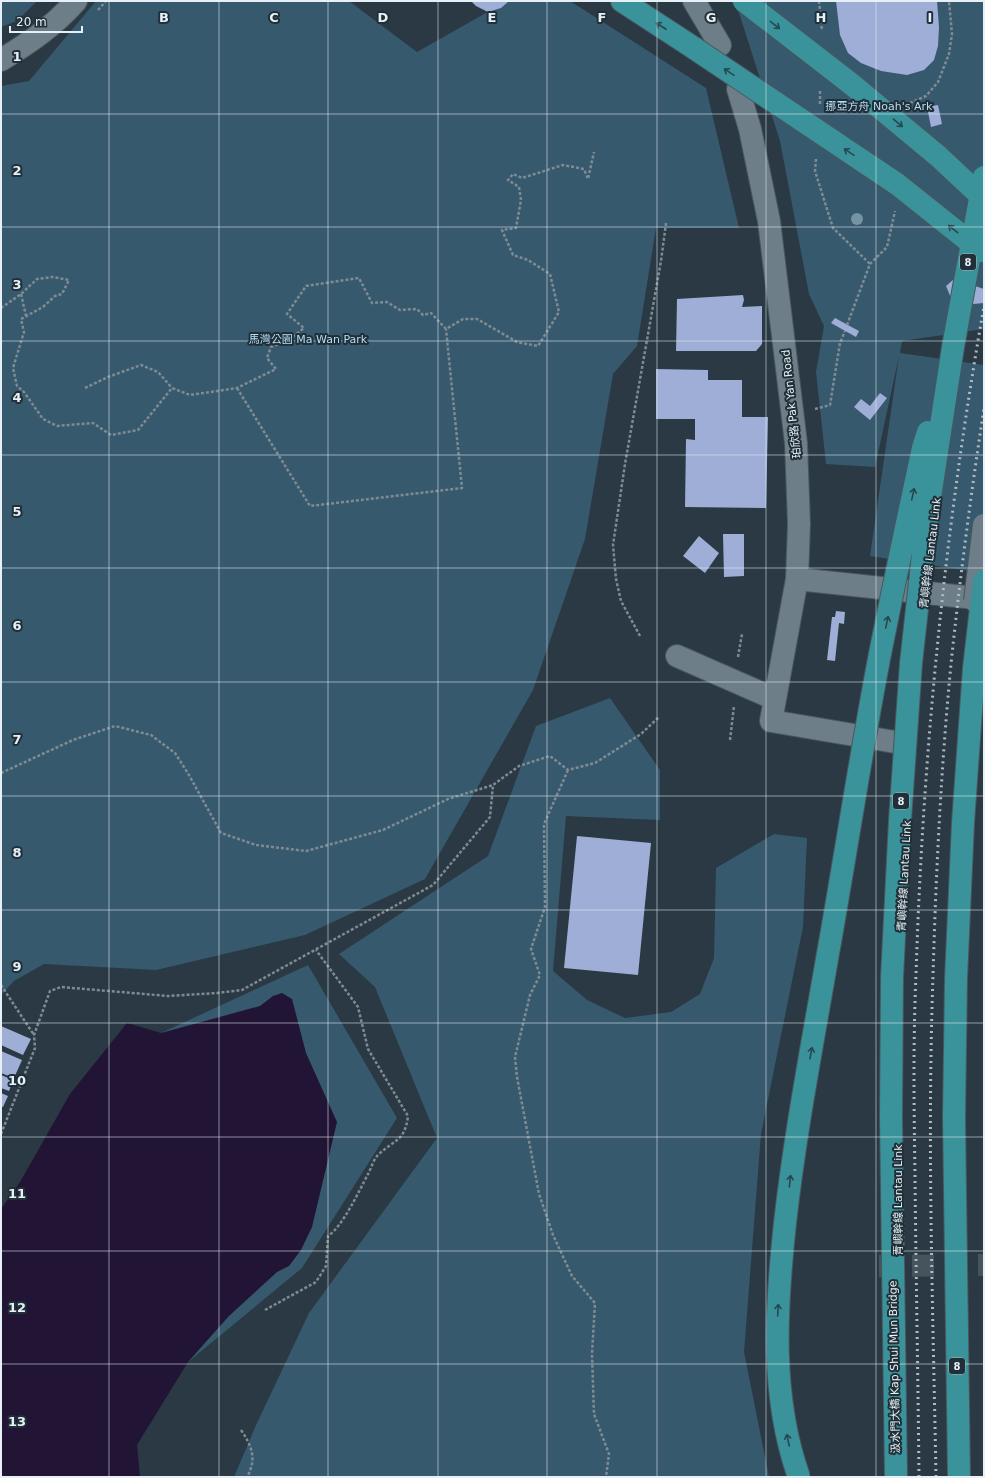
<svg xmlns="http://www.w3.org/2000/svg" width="985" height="1478" font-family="'DejaVu Sans','Noto Sans TC',sans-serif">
	<rect width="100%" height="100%" fill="#2a3943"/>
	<path fill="#37596d" d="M 1,1 L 37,1 L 17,21 L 1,27 Z
		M 96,1 L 349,1 L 417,52 L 507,1 L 570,1 L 706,88 L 739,228 L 656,228 L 637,346 L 613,374 L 585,539 L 533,690 L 425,879 L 305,935 L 156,970 L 44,964 L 14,981 L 1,995 L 1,86 L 29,81 Z
		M 731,1 L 984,1 L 984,329 L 902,341 L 900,353 L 984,365 L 984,573 L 870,556 L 899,356 L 875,467 L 826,464 L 816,372 L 824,326 L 809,294 L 780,141 L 739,13 Z
		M 610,698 L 660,770 L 660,820 L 566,816 L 553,971 L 587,1000 L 625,1018 L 671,1012 L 700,994 L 714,958 L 716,868 L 774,834 L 807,838 L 803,927 L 761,1134 L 744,1352 L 769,1477 L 234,1477 L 257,1423 L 309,1313 L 437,1138 L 375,987 L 339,954 L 488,856 L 536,726 Z
		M 308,965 L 397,1118 L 302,1268 L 188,1362 L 161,1033 Z"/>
	<path fill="#221434" d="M 282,993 L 292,999 L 306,1053 L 337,1122 L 312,1227 L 301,1250 L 289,1266 L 277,1272 L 229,1316 L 188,1362 L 137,1445 L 140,1477 L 1,1477 L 1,1209 L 20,1182 L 70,1094 L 127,1023 L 161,1033 L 260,1006 L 273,996 Z"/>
	<path fill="#9faed7" d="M 471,1 L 509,1 L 501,8 L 488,12 L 476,6 Z
		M 836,1 L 937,1 L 939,27 L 938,46 L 934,60 L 924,70 L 907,75 L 881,71 L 861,63 L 848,53 L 840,35 Z
		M 938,105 L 942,124 L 931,127 L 927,107 Z
		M 954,279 L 984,289 L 984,303 L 973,304 L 951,298 L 946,286 Z
		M 743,295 L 744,300 L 742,307 L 762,306 L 762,344 L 756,351 L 676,351 L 677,299 Z
		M 835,318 L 859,331 L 856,337 L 831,323 Z
		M 656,369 L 708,370 L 708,380 L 742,380 L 742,417 L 768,417 L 766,508 L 685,507 L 686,439 L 695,440 L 695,419 L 656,419 Z
		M 880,393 L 887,398 L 870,420 L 854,407 L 861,399 L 870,406 Z
		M 723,534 L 744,534 L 744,576 L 724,577 Z
		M 699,536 L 719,553 L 705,573 L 683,556 Z
		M 836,611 L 845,612 L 844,624 L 839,623 L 835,661 L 827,660 L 832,617 L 835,617 Z
		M 577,836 L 651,843 L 638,975 L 564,968 Z
		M 1,1026 L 31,1039 L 23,1055 L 1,1045 Z
		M 1,1051 L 22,1060 L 14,1078 L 1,1073 Z
		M 1,1075 L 13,1080 L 9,1091 L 1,1088 Z
		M 1,1093 L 8,1096 L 3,1107 L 1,1106 Z"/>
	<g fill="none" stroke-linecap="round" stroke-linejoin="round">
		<path stroke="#46545e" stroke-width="22" stroke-dasharray="22 11" stroke-linecap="butt" d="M 879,1266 L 984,1265"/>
		<defs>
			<path id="minor" d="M 694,1 L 720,45
				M 1,60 C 29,43 54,26 76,1
				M 738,89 L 750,129 L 769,221 L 796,443 L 799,524 L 797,579 L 771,721 L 895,742
				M 797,579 L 984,599
				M 677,656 L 775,699"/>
			<path id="highway" d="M 622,1 L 694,48"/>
		</defs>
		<use href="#minor" stroke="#49575e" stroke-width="24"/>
		<use href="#highway" stroke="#49575e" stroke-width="24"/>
		<path stroke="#7e8b93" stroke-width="2.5" stroke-dasharray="3 2" stroke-linecap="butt" d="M 819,1 L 822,31
			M 98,10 L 106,1
			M 910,103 L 926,96 L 938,82 L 949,54 L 952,34 L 949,1
			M 820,104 L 820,89
			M 816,159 L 815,171 L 833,228 L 870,264
			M 21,294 L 26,316
			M 1,308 L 21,294 L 37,279 L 53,277 L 69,280 L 62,294 L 55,296 L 43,307 L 21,319 L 24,332 L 13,368 L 17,386 L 24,392 L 43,419 L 57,426 L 93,423 L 111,435 L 138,430 L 172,388 L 190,395 L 237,388 L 276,369 L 267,358 L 271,347 L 289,340 L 304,328 L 287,314 L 306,286 L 359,278 L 372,303 L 387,302 L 400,310 L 417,309 L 423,315 L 431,313 L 446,329 L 463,319 L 477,319 L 517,342 L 538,346 L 559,312 L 550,274 L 528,260 L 513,255 L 502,230 L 516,228 L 521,200 L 519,187 L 508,180 L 513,174 L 522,178 L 563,165 L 584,169 L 588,179 L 594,152
			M 847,325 L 870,264 L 887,247 L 895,211
			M 85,388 L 108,377 L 141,365 L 158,372 L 172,388
			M 237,388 L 310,506 L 462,488 L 446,329
			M 815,409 L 830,405 L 840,343 L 845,331
			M 640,636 L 621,601 L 616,579 L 613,545 L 625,464 L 661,261 L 666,223
			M 738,657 L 742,634
			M 730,740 L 734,706
			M 568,770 L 544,824 L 545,907 L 531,949 L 540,975 L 530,995 L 515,1057 L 517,1077 L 539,1194 L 553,1235 L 572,1276 L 595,1303 L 592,1354 L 594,1414 L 609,1454 L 606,1477
			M 1,773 L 73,740 L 115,726 L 151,735 L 175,753 L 189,775 L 221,833 L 256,845 L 306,851 L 383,830 L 448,799 L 493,785
			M 1,985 L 34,1035
			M 1,1134 L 35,1048 L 34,1035 L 50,991 L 61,987 L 168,996 L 217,993 L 242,990 L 433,885 L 490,817 L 493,785 L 519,766 L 550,756 L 568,770 L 595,763 L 641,734 L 659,717
			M 265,1310 L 316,1282 L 326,1266 L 328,1236 C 343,1226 359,1191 368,1174 C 371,1169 373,1160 378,1155 C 393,1140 405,1142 408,1116 L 368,1049 L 358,1007 L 316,950
			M 241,1430 C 252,1446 257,1459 247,1477"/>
		<use href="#minor" stroke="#6d7e88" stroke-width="22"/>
		<use href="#highway" stroke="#3a939a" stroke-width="22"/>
		<path stroke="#afbbc2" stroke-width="3" stroke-dasharray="2 4" stroke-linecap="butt" d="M 919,1477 C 918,1377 916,1276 915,1176 C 914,1109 913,1042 916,975 C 923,751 945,527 984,306
			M 936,1477 C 933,1310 927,1143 933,976 C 936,872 941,768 951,664 C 960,578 971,493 984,408"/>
		<defs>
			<path id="minor-bridge" d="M 975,601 L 984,525"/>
			<path id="highway-bridge" d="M 744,1 L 850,83 L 938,156 L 984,199
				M 694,48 L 897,184 L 981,251
				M 799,1477 C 770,1396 776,1307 785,1223 C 795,1134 812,1046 827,959 C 845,859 860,758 879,659 C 893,588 908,518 923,448 L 928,432
				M 896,1477 L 891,1118 L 892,977 L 900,820 L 911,663 L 928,510 L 953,347 L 984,177
				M 959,1477 L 954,1118 L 956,978 L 963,823 L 974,668 L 984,581"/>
		</defs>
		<use href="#minor-bridge" stroke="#49575e" stroke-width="24" stroke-linecap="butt"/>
		<use href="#highway-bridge" stroke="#49575e" stroke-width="24" stroke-linecap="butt"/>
		<use href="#minor-bridge" stroke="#6d7e88" stroke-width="22"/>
		<use href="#highway-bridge" stroke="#3a939a" stroke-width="22"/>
	</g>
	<circle fill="#7693a5" cx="857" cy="219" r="6"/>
	<defs><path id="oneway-shaft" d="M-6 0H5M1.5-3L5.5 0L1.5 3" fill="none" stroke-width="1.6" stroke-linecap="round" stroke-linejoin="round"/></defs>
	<g stroke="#264850">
		<use href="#oneway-shaft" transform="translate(775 25) rotate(38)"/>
		<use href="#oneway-shaft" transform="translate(661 26) rotate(-147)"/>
		<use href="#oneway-shaft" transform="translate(729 72) rotate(-146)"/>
		<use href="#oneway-shaft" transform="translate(898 123) rotate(40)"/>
		<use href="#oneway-shaft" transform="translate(849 152) rotate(-146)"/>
		<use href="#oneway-shaft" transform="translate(953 229) rotate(-142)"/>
		<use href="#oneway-shaft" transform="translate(913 494) rotate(-78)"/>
		<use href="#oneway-shaft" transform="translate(887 622) rotate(-78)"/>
		<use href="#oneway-shaft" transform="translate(811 1053) rotate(-80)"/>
		<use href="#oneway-shaft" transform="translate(790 1181) rotate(-84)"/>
		<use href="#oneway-shaft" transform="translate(778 1310) rotate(-87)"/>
		<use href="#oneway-shaft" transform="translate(788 1440) rotate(-102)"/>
	</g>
	<path fill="none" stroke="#e6f0f6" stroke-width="1" stroke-opacity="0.55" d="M 109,1 L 109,1477M 219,1 L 219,1477M 328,1 L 328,1477M 438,1 L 438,1477M 547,1 L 547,1477M 657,1 L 657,1477M 766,1 L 766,1477M 876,1 L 876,1477M 1,114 L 984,114M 1,227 L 984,227M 1,341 L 984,341M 1,455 L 984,455M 1,568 L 984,568M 1,682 L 984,682M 1,796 L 984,796M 1,910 L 984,910M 1,1023 L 984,1023M 1,1137 L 984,1137M 1,1251 L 984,1251M 1,1364 L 984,1364"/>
	<g text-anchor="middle" stroke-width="4" stroke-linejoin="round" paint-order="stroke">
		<g fill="#202f38" stroke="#abb6bd" stroke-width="1">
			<rect x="960" y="254" width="16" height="16" rx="3"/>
			<rect x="893" y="793" width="16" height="16" rx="3"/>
			<rect x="949" y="1358" width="16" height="16" rx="3"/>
		</g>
		<g font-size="10" font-weight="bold" fill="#e6f0f6">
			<text x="968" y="266">8</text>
			<text x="901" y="805">8</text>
			<text x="957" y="1370">8</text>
		</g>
		<g font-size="11" fill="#b4ddf6" stroke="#202f38">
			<text x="879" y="110">挪亞方舟 Noah's Ark</text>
			<text x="308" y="343">馬灣公園 Ma Wan Park</text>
		</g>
		<g font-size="11" fill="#e6f0f6" stroke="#202f38">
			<text transform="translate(791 404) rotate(-96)" y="4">珀欣路 Pak Yan Road</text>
			<text transform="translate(930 553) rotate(-83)" y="4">青嶼幹線 Lantau Link</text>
			<text transform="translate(904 876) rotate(-87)" y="4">青嶼幹線 Lantau Link</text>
			<text transform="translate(898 1200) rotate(-90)" y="4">青嶼幹線 Lantau Link</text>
			<text transform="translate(894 1367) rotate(-91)" y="4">汲水門大橋 Kap Shui Mun Bridge</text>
		</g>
	</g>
	<g font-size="13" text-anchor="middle" font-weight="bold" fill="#e6f0f6" stroke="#202f38" stroke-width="4" stroke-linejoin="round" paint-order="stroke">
		<text x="164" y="22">B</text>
		<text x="274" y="22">C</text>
		<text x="383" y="22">D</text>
		<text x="492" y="22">E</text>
		<text x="602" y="22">F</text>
		<text x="711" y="22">G</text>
		<text x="821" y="22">H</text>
		<text x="930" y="22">I</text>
		<text x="17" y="61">1</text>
		<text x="17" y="175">2</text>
		<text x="17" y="289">3</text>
		<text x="17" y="402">4</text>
		<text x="17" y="516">5</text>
		<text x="17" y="630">6</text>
		<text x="17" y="744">7</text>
		<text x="17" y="857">8</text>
		<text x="17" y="971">9</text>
		<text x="17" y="1085">10</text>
		<text x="17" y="1198">11</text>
		<text x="17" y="1312">12</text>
		<text x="17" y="1426">13</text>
	</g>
	<rect width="985" height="1478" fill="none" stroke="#e6f0f6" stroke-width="4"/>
	<path d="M10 26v6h72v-6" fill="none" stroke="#e6f0f6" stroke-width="2"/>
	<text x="16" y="26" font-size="12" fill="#e6f0f6" stroke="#202f38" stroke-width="3" paint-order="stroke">20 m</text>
</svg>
